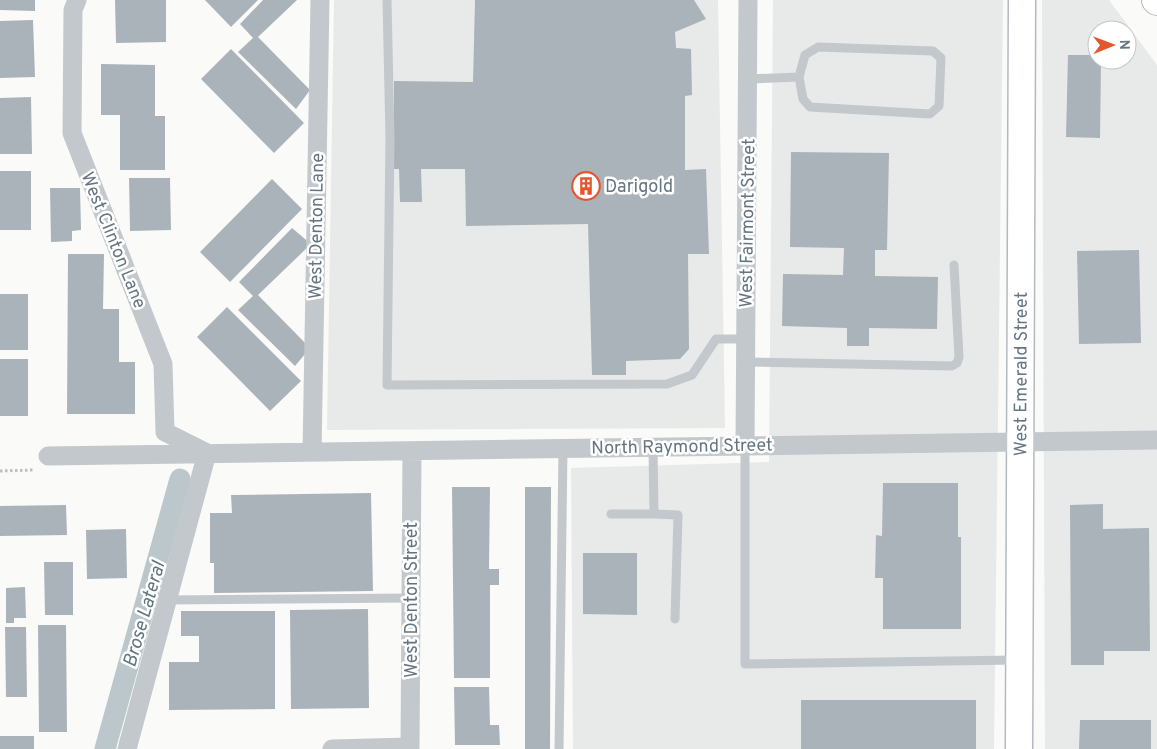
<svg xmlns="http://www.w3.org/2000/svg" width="1157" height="749" font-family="Overpass,sans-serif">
	<rect width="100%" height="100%" fill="#fafaf8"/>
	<path fill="#e8e9e9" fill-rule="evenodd" d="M 334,0 L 718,0 L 725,428 L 327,430 Z
		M 773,0 L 1003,0 L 994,749 L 573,749 L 571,468 L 769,462 Z
		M 1042,0 L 1109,0 L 1157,65 L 1157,749 L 1045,749 ZM 1097,30 L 1127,30 L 1127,60 L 1097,60 Z"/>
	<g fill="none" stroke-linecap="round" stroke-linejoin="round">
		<path stroke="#bbc7cb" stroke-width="21" d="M 105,749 L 180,479"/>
	</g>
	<path fill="#aab3b9" d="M 0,0 L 35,0 L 35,11 L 0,10 Z
		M 115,0 L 166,0 L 166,42 L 116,43 Z
		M 205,0 L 258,0 L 231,27 Z
		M 263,0 L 297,0 L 258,37 L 310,90 L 296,109 L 238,52 L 253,38 L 240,24 Z
		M 475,0 L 694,0 L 706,19 L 675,32 L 676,48 L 691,49 L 692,95 L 685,96 L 685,170 L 706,169 L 709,254 L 688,254 L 689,349 L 680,359 L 626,361 L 626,375 L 592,375 L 588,224 L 466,226 L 465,169 L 421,169 L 422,202 L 400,202 L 399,169 L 394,169 L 394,81 L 473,82 Z
		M 33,20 L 35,77 L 0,78 L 0,21 Z
		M 231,49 L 304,123 L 274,153 L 201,79 Z
		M 1068,55 L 1097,55 L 1097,60 L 1101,60 L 1100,138 L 1066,137 Z
		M 101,64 L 155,65 L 155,116 L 165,116 L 165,170 L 120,170 L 120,115 L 101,115 Z
		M 31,97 L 32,154 L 0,154 L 0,98 Z
		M 791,152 L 889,153 L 887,250 L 875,250 L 875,276 L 938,277 L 937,329 L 869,328 L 869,346 L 847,346 L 847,328 L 782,326 L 783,274 L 843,275 L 844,248 L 790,247 Z
		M 0,171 L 31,171 L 31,230 L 0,230 Z
		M 129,178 L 170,178 L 171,230 L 130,231 Z
		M 272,179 L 302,209 L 230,282 L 200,252 Z
		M 50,188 L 80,188 L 81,230 L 72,231 L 72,241 L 51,242 Z
		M 292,228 L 311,244 L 258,295 L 310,348 L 295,366 L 238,310 L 253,296 L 239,282 Z
		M 1139,250 L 1141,343 L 1079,344 L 1077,251 Z
		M 68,254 L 104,254 L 103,309 L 119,309 L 119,362 L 135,362 L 135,414 L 67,414 Z
		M 0,294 L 28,294 L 28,350 L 0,350 Z
		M 227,307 L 301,381 L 270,411 L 197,337 Z
		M 0,359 L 28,359 L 28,416 L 0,416 Z
		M 883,483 L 958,483 L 958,537 L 961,537 L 961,629 L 883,629 L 883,578 L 875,578 L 876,535 L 882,536 Z
		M 452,487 L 490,487 L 489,569 L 499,569 L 499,585 L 490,585 L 490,678 L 454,678 Z
		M 525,487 L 551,487 L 550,749 L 525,749 Z
		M 371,493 L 373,591 L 214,593 L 214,563 L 210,563 L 210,513 L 232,513 L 231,495 Z
		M 1103,504 L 1103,529 L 1149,528 L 1150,651 L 1104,651 L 1104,665 L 1071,665 L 1070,505 Z
		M 66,505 L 67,535 L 0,536 L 0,506 Z
		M 126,529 L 127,578 L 87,579 L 86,530 Z
		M 583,553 L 637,553 L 637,615 L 583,614 Z
		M 44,562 L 73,562 L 73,615 L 45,615 Z
		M 25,587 L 26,618 L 14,618 L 14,623 L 6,623 L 6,588 Z
		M 368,609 L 369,708 L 291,709 L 290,610 Z
		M 181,611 L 275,611 L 275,709 L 169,710 L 169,662 L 199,662 L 199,636 L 181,636 Z
		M 38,625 L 66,625 L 67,732 L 39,732 Z
		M 5,627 L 26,627 L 27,697 L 6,697 Z
		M 454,687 L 489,687 L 490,725 L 499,725 L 500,745 L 455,745 Z
		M 801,700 L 976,700 L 976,749 L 801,749 Z
		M 1080,720 L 1151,720 L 1151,749 L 1079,749 Z
		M 0,736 L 34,736 L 34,749 L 0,749 Z"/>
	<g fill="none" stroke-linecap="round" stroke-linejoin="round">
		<defs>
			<g id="secondary">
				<path id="s1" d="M 1019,749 L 1022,0"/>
			</g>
			<path id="motorway" d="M 1156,0 L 1157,1"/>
		</defs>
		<use href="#secondary" stroke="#b3babf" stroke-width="29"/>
		<use href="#motorway" stroke="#b4b9bd" stroke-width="30"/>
		<path stroke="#bbbfc2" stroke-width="3" stroke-dasharray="2.5 2.5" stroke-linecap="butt" d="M 0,471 L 33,470"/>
		<path stroke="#c3c8cc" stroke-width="9" d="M 387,0 L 390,138 L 387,385 L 667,384 L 692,375 L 716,339 L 746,339
			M 748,79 L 799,77 L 805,55 L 818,47 L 933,51 L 941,58 L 939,106 L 930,114 L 810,107 L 803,99 L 799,77
			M 746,362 L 952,366 L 957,363 L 959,357 L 954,265
			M 745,446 L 745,664 L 1016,660
			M 653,447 L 654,514 L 678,515 L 675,619
			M 611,514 L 654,514
			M 167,600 L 411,598
			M 559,749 L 563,448"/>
		<path stroke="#c3c8cc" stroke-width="19" d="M 77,0 L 73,10 L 72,133 L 163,364 L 165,432 L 207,453 L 127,749
			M 745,446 L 748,0
			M 312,452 L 320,0
			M 48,456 L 1157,440
			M 332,749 L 410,747
			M 410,749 L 412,451"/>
		<use href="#secondary" stroke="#fff" stroke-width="26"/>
		<use href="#motorway" stroke="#fff" stroke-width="28"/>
	</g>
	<defs>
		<symbol id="building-ring" viewBox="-11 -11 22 22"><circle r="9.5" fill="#fff" stroke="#e4572e" stroke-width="1.5"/><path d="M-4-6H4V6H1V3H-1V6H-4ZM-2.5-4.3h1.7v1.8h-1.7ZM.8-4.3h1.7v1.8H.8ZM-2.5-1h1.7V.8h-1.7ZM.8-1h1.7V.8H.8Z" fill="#e4572e"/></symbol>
	</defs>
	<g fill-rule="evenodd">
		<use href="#building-ring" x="570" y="170" width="32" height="32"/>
	</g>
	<g text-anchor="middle" stroke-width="5" stroke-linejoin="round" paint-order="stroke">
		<g font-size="18" fill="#657683" stroke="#fff" text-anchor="start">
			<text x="605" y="192">Darigold</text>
		</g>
		<g font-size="18" fill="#657683" stroke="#fff">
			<text transform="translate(747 223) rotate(-89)" y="6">West Fairmont Street</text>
			<text transform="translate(316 226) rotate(-89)" y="6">West Denton Lane</text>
			<text transform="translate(114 240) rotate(68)" y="6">West Clinton Lane</text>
			<text dy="6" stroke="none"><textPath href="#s1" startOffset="375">West Emerald Street</textPath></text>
			<text transform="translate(682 446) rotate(-1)" y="6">North Raymond Street</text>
			<text transform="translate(411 600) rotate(-90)" y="6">West Denton Street</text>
		</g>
		<g font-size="19" font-style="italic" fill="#60757c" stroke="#fff">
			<text transform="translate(143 614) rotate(-74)" y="7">Brose Lateral</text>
		</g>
	</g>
	<g transform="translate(1112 45) rotate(89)"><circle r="24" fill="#ffffff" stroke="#c1c8cd"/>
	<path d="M0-4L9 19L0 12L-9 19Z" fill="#e4572e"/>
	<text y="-8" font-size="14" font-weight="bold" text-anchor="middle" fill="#657683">N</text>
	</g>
</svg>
